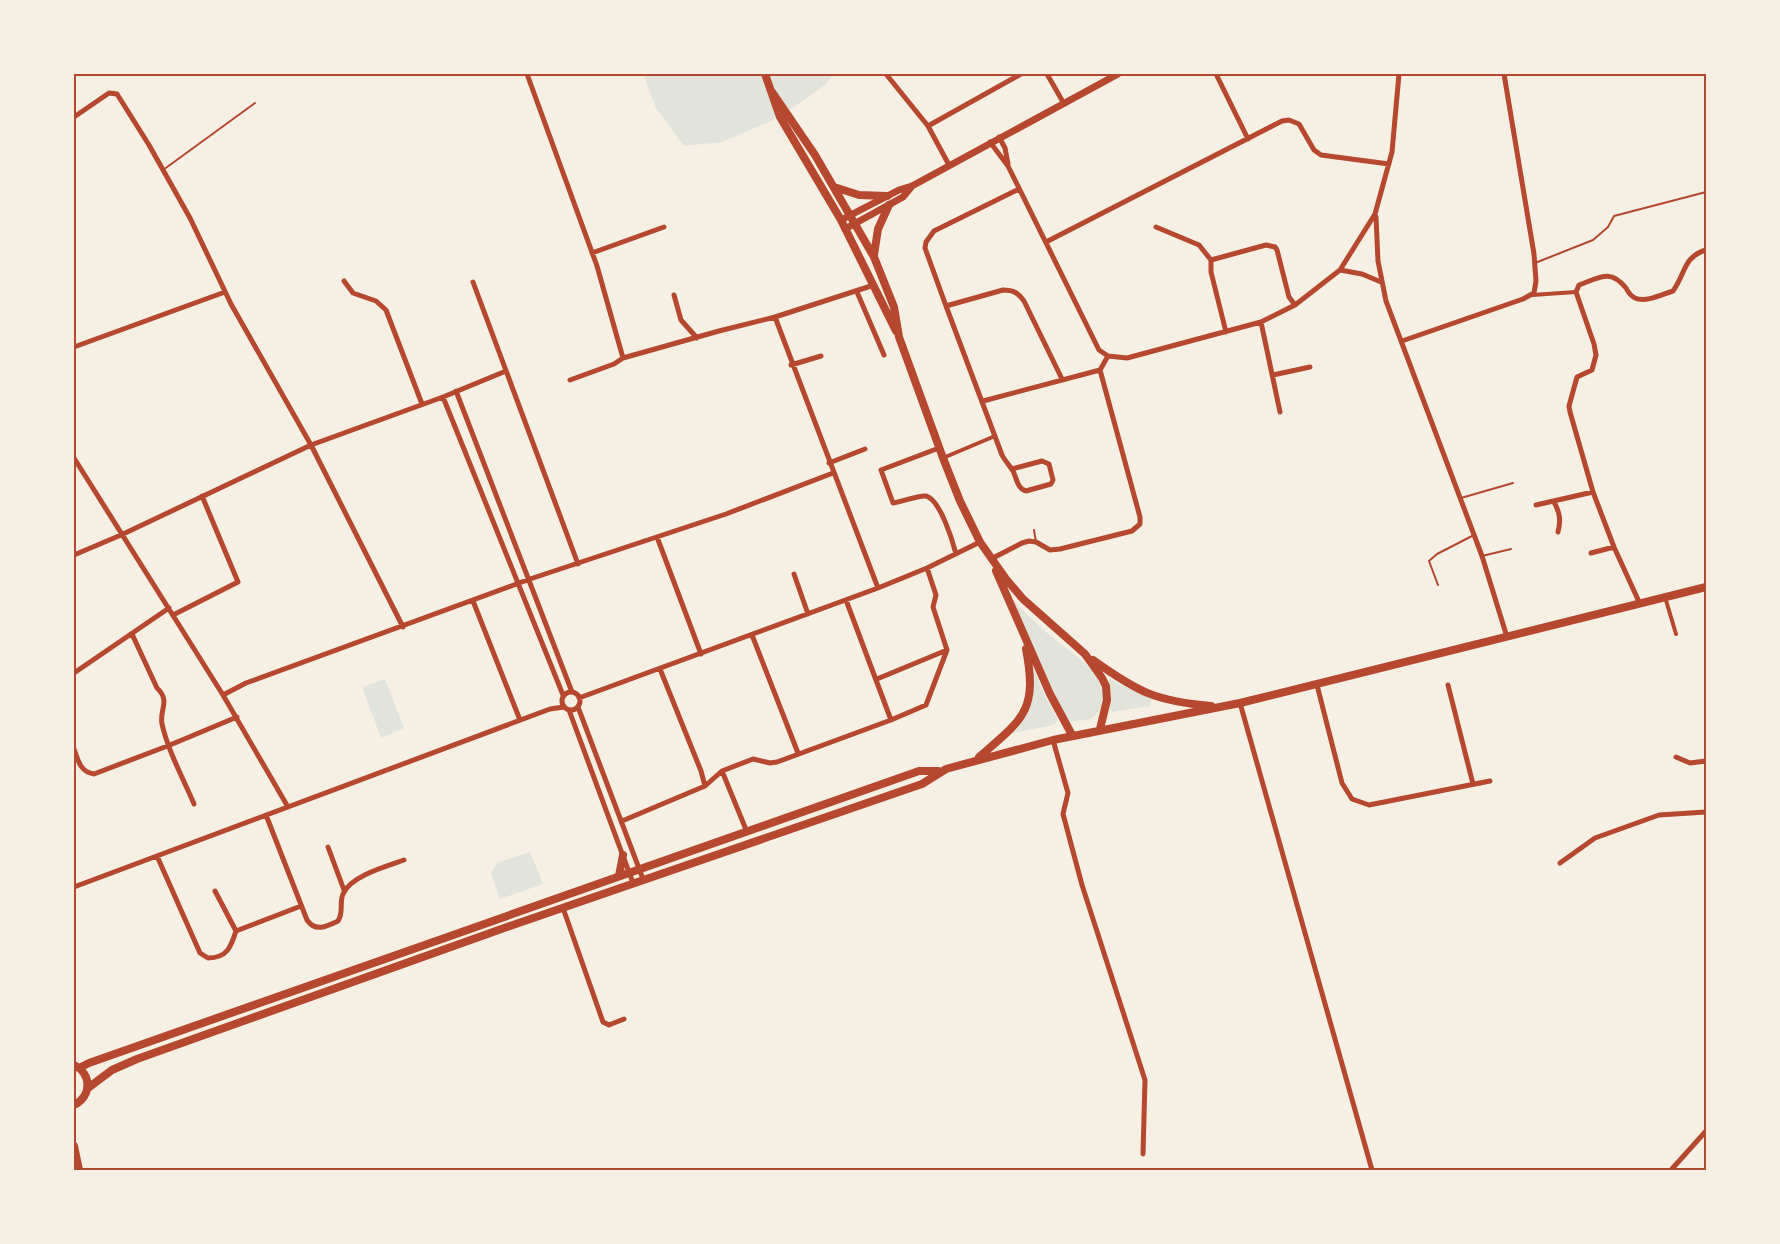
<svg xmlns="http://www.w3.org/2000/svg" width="1780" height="1244" font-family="Cabin,sans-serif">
	<rect width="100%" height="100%" fill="#f6efe4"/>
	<path fill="#e2e4dc" d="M 643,74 L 834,74 L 825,85 L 778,118 L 722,142 L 684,146 L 656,108 Z
		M 1010,597 C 1022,609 1034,622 1047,633 C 1064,647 1087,661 1099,680 C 1105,689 1105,702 1099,711 C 1094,721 1081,721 1070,721 L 1063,714 Z
		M 1031,662 L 1043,692 L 1058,720 L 1054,725 L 1013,733 C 1035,711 1036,692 1031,662 Z
		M 1109,678 L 1130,689 L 1152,696 L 1150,706 L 1112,712 L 1110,710 Z
		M 385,679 L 404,728 L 381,738 L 362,687 Z
		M 530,852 L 543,884 L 500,899 L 491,874 L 497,863 Z"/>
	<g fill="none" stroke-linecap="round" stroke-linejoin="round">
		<path stroke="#b5482f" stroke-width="2" d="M 163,170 L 255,103
			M 1535,263 L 1593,240 L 1608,227 L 1614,216 L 1706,192
			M 1461,498 L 1513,483
			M 1034,530 L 1036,542
			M 1482,556 L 1511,549
			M 1438,585 L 1429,561 L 1437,554 L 1474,535"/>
		<path stroke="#b5482f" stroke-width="4" d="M 1532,295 L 1576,292
			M 943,458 L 995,436
			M 1665,597 L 1676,634"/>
		<path stroke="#b5482f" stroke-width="5" d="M 527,74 L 597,266 L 623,358
			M 886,74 L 928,126
			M 1047,74 L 1063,102
			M 1216,74 L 1248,139
			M 74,117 L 109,93 L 117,94 L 149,145 L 190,218 L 231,304 L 311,445 L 403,627
			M 999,137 L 1005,148 L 1008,164
			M 990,142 L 1008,166 L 1099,350 L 1108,356 L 1127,358 L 1261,322 L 1295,305 L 1340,270 L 1375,214 L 1392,152 L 1399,74
			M 949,165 L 928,126 L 1021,74
			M 1376,217 L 1378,261 L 1386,301 L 1482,556 L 1507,637
			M 1156,227 L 1199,245 L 1211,260 L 1211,272 L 1226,332
			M 1046,242 L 1282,121 L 1289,120 L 1299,124 L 1314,150 L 1321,155 L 1389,164
			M 592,253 L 664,227
			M 1211,260 L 1266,245 L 1275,247 L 1277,250 L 1289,297 L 1295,305
			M 1340,270 L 1362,274 L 1381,282
			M 344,281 L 353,293 L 376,301 L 386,310 L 422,404
			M 473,282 L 578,564
			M 857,292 L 884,355
			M 674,295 L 681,320 L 697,338
			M 946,306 L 925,248 L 926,242 L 934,231 L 1019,189
			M 775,317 L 878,588
			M 1261,322 L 1280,412
			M 1402,341 L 1523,299 L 1534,293 L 1536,281 L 1534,254 L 1504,74
			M 74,347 L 225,292
			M 791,365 L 821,356
			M 1273,375 L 1310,367
			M 570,380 L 614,364 L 623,358 L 719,331 L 775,317 L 874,285
			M 456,391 L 572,692
			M 443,397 L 563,695
			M 983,401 L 1100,370
			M 939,448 L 881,470 L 893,503 C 901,502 919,495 926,496 C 940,499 953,542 956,554
			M 74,458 L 223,695 L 288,807
			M 829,463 L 865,449
			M 1012,469 L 1042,461 L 1049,464 L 1053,480 L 1051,484 L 1026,491 C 1017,488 1017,479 1013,471 C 1010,466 1005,461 1002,455 L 946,306 L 1003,290 C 1014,290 1018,293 1024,301 L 1062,379
			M 1554,502 C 1560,513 1561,520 1558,532
			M 1536,505 L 1593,492
			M 657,537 L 701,654
			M 1591,553 L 1614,547
			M 74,555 L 121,535 L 311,445 L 443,397 L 506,371
			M 991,559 L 1022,543 L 1029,541 L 1036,542 L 1050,550 L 1060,549 L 1132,531 L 1140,524 L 1140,517 L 1100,370 L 1108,356
			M 794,574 L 808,614
			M 846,600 L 891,720
			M 473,601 L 520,720
			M 1640,604 L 1614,547 L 1593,492 L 1570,412 L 1569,406 L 1577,377 L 1592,370 L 1596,355 L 1594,344 L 1576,292 L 1579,285 C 1599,278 1610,268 1626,288 C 1628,292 1631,296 1635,298 C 1646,303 1663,294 1673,291 C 1686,273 1683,257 1706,250
			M 173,615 L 238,582 L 202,496
			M 132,634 L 157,688 C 171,701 159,710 162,724 C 168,751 183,778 194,804
			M 752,635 L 798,753
			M 660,669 L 701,771 L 705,786
			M 74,673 L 169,608
			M 877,679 L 947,650
			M 1317,685 L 1342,783 L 1352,799 L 1369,805 L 1490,781
			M 1448,685 L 1473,784
			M562 701a9 9 0 1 1 18 0a9 9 0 1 1-18 0Z
			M 223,695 L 246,683 L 530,579 L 726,514 L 833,473
			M 579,698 L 878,588 L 927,568 L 980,542
			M 1240,703 L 1372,1170
			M 578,707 L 643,879
			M 569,710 L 633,883
			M 1053,740 L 1068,793 L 1063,814 L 1082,885 L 1145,1080 L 1143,1154
			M 74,749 C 78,760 80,772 94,774 L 170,745 L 237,717
			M 1676,757 L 1690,763 L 1706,761
			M 722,771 L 747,832
			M 266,815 L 307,920 C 315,932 326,927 338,921 C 344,912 339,903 343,894 C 350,876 387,866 404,860
			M 622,821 L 705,786 L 722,771 L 753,759 L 770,763 L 777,762 L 891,720 L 926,705 L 947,650 L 933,607 L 936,595 L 927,568
			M 328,847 L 344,890
			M 157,856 L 200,953 L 208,958 C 227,958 231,947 236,931 L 215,891
			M 1560,863 L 1595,838 L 1659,815 L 1706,812
			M 74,887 L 550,709 L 564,707
			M 563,908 L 603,1022 L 609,1025 L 624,1019
			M 236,931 L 301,906
			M 1671,1170 L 1706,1131"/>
		<path stroke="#b5482f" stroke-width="7" d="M 841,220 L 899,190 L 912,186 L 1118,74
			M 845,229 L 903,197 L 912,186"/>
		<path stroke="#b5482f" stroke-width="8" d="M 765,74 L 780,117 L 841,220 L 896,331
			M 772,92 L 815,155 L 874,257 L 894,307 L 899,337 L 943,458 L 960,501 L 980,542 L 1006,579 L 1023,599 L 1085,654 L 1102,678 L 1106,686 L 1107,700 L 1100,729
			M 834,187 L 859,195 L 887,196
			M 874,255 L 878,229 L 889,205
			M 996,571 L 1050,694 L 1072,735
			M 1093,660 C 1138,692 1155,701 1211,706
			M 979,757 C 1023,719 1038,711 1026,649
			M 619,876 L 623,855
			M 74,1065 C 92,1074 92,1096 74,1105
			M 79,1068 L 89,1063 L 919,771 L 938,771
			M 88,1088 L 112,1070 L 137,1059 L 507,927 L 922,784 L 946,769 L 1053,740 L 1240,703 L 1706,587
			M 74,1146 L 79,1170"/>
	</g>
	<rect width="1780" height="1244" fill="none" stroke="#f6efe4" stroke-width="150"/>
	<rect x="75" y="75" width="1630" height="1094" fill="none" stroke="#b5482f" stroke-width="2"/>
</svg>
